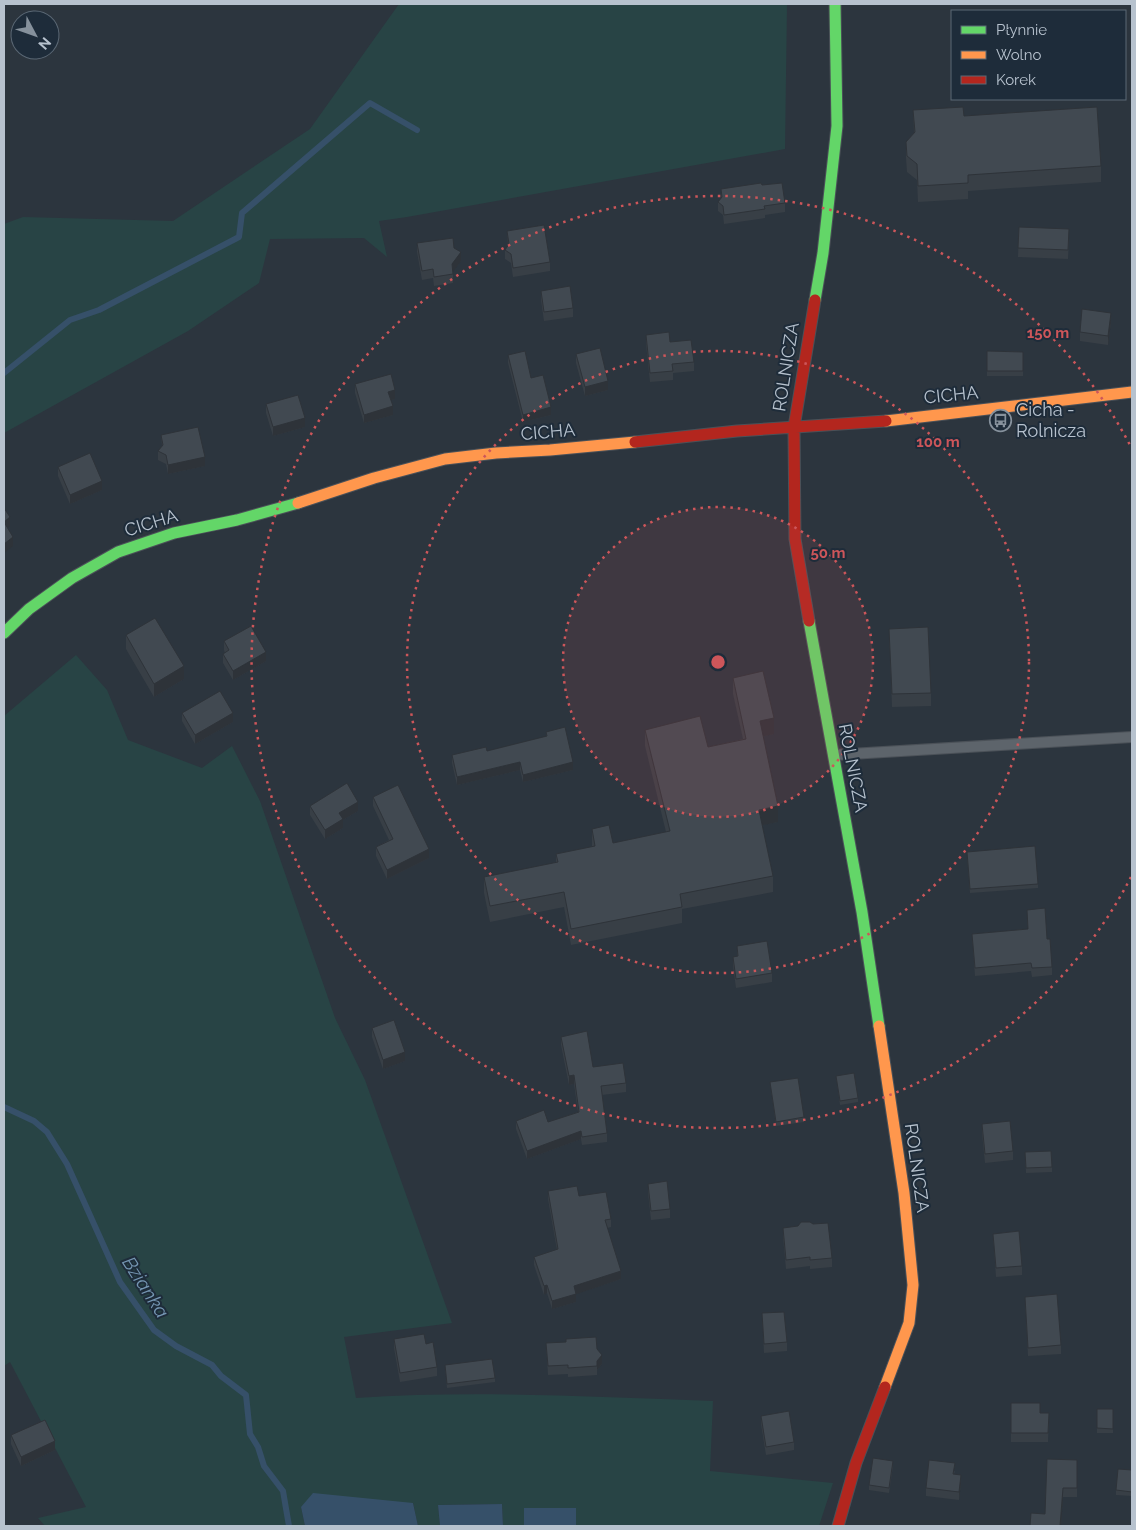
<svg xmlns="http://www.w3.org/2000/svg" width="1136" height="1530" font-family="Raleway,sans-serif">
	<rect width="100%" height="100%" fill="#2c353e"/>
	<path fill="#284445" d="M 399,4 L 787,4 L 785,149 L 407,217 L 379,221 L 387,257 L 364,238 L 270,239 L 259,283 L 188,331 L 4,433 L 4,224 L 23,217 L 173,221 L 310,129 Z
		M 76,655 L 107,690 L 128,740 L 202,768 L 232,746 L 260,801 L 335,1018 L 365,1080 L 452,1323 L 344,1337 L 356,1398 C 475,1390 594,1397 713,1401 L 710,1471 L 833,1483 L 819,1526 L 576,1526 L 575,1508 L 524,1508 L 524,1526 L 503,1526 L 502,1504 L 438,1505 L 440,1526 L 418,1526 L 413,1503 L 301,1507 L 305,1526 L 45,1526 L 38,1518 L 86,1507 L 10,1362 L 4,1366 L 4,716 Z"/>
	<path fill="#365069" d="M 313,1493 L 413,1503 L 418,1526 L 305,1526 L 301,1507 Z
		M 502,1504 L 503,1526 L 440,1526 L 438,1505 Z
		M 524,1508 L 576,1508 L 576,1526 L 524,1526 Z"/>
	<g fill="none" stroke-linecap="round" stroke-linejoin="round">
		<path stroke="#365069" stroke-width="6" d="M 4,373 L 70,320 L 99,310 L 239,237 L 242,213 L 370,103 L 417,130
			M 4,1107 L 34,1121 L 47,1132 L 67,1164 L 120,1282 L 154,1330 L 176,1346 L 212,1365 L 221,1376 L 246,1395 L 250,1434 L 258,1447 L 264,1466 L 283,1491 L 289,1526"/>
		<defs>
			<path id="lane" d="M 834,755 L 1132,737"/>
			<path id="fast" d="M 815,300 L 823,253 L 837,126 L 835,4
				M 809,621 L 862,912 L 879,1026
				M 4,633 L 29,609 L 72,578 L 118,552 L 174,533 L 237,520 L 298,503"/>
			<path id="slow" d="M 886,421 L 1132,392
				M 298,503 L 374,478 L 445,459 L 496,453 L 550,450 L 635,442
				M 879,1026 L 904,1193 L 913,1285 L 909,1323 L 885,1387"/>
			<path id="jam" d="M 635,442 L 737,431 L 886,421
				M 809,621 L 795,539 L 794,427 L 815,300
				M 838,1526 L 856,1463 L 885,1387"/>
		</defs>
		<use href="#lane" stroke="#4b5158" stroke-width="12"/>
		<use href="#fast" stroke="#4b5158" stroke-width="13"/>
		<use href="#slow" stroke="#4b5158" stroke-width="13"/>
		<use href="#jam" stroke="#4b5158" stroke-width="13"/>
		<use href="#lane" stroke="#5d646b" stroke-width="10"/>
		<use href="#fast" stroke="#63d668" stroke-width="11"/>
		<use href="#slow" stroke="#ff974d" stroke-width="11"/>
		<use href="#jam" stroke="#b3261e" stroke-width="11"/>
	</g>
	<path fill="#383f46" d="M 913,110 L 964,116 L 1101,166 L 1101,182 L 968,191 L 968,199 L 918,202 L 917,180 L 907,172 L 906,158 L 906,142 L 914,133 Z
		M 762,185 L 785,203 L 785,212 L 765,215 L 765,218 L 724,224 L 723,215 L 718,211 L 718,202 L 721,199 L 721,189 Z
		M 1019,227 L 1069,238 L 1068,259 L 1018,257 Z
		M 507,231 L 550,262 L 550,271 L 513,277 L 511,263 L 505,259 L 505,250 L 508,246 Z
		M 417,243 L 454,248 L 461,261 L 453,271 L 453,283 L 434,286 L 433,278 L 422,280 L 417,252 Z
		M 541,291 L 573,308 L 573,317 L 544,321 L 541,300 Z
		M 1111,322 L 1108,345 L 1080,341 L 1080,332 Z
		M 646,335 L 670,342 L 694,362 L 694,371 L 673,373 L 673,380 L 650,382 L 646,344 Z
		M 987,351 L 1023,352 L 1023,376 L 987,376 Z
		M 576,354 L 608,390 L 585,396 L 576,363 Z
		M 508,355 L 531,378 L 551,415 L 523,422 L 508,363 Z
		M 355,384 L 395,399 L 391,400 L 393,415 L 364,423 L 355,393 Z
		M 266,404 L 305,427 L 273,436 L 266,413 Z
		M 161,435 L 205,466 L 168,474 L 166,464 L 158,460 L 158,451 L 162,446 Z
		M 58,467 L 102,490 L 70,504 L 58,476 Z
		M 889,629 L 931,693 L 931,706 L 892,707 Z
		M 126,635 L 184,679 L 154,697 L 126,649 Z
		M 224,641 L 266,661 L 233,680 L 223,663 L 223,654 L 225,653 L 224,650 Z
		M 733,678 L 774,734 L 763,736 L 778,822 L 762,825 L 773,876 L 773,892 L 682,909 L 682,923 L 571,945 L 564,907 L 490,922 L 484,893 L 484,877 L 556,863 L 556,854 L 592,847 L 592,829 L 613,843 L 666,832 L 645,746 L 645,730 L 708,747 L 743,739 L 733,694 Z
		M 182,713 L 233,722 L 195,744 L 182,721 Z
		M 546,732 L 573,770 L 523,782 L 520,770 L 457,785 L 452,763 L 452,755 L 487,751 L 546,737 Z
		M 373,797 L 429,858 L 387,879 L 376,856 L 376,847 L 389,840 L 373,806 Z
		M 310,806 L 358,811 L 343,820 L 343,828 L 325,839 L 310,815 Z
		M 967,856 L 1038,884 L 1038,888 L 970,893 Z
		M 1027,910 L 1047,939 L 1052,967 L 1052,975 L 1032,977 L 1031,971 L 975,976 L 972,934 L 1028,929 Z
		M 737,946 L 772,973 L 772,982 L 736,988 L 733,966 L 733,957 L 737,957 Z
		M 372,1028 L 405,1061 L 383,1069 L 372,1037 Z
		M 561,1037 L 593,1067 L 626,1083 L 626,1092 L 602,1095 L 607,1133 L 607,1142 L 582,1145 L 581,1139 L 527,1159 L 516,1129 L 516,1121 L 548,1122 L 578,1112 L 574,1084 L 569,1085 L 561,1045 Z
		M 836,1076 L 858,1098 L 858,1102 L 840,1105 Z
		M 770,1082 L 804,1117 L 804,1122 L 776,1126 Z
		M 982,1124 L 1013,1151 L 1013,1160 L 985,1163 L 982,1133 Z
		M 1025,1152 L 1052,1167 L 1052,1172 L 1026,1173 Z
		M 648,1184 L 670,1209 L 670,1218 L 651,1220 L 648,1193 Z
		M 548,1191 L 579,1196 L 611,1219 L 611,1227 L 607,1228 L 621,1279 L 576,1294 L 576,1302 L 552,1309 L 547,1293 L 544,1295 L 534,1265 L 534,1257 L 557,1250 L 548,1199 Z
		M 783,1228 L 832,1258 L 832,1267 L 810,1269 L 810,1266 L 786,1269 L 783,1237 Z
		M 993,1234 L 1022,1266 L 1022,1275 L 996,1277 Z
		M 1025,1297 L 1061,1345 L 1061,1354 L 1028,1356 Z
		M 762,1313 L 787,1342 L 787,1351 L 764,1353 Z
		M 394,1339 L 426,1344 L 437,1367 L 437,1376 L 400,1382 L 394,1348 Z
		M 546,1343 L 597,1349 L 602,1364 L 597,1370 L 597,1375 L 568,1377 L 568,1374 L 548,1375 Z
		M 445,1365 L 495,1378 L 495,1382 L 447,1388 Z
		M 1011,1403 L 1040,1413 L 1049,1413 L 1048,1442 L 1011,1442 Z
		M 1097,1409 L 1113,1409 L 1113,1433 L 1097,1433 Z
		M 761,1416 L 794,1442 L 794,1450 L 766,1455 L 761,1424 Z
		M 11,1435 L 55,1450 L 21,1466 L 11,1444 Z
		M 1077,1460 L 1077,1497 L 1063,1497 L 1061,1526 L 1045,1514 Z
		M 893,1466 L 889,1493 L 869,1490 L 869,1485 Z
		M 1132,1470 L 1132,1496 L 1116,1495 L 1116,1490 Z
		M 955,1471 L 954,1474 L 961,1483 L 959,1500 L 926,1496 L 926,1488 Z"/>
	<path fill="#2e3339" d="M 461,252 L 461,261 L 452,273 L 452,264 Z
		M 1111,313 L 1111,322 L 1108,345 L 1108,336 Z
		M 608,381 L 608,390 L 585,396 L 585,387 Z
		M 395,390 L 395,399 L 388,401 L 388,392 Z
		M 393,406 L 393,415 L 364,423 L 364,415 Z
		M 551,407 L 551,415 L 523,422 L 523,415 Z
		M 305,418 L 305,427 L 273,436 L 273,427 Z
		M 205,457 L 205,466 L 168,474 L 168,465 Z
		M 102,481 L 102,490 L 70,504 L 70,495 Z
		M 10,517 L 10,526 L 4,531 L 4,522 Z
		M 13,537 L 13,546 L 4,553 L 4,544 Z
		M 266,652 L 266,661 L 233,680 L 233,671 Z
		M 184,666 L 184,679 L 154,697 L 154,684 Z
		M 233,713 L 233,722 L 195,744 L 195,735 Z
		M 774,718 L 774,734 L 760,737 L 760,721 Z
		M 520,762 L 520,770 L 457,785 L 457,777 Z
		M 573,762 L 573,770 L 523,782 L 523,775 Z
		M 358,802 L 358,811 L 343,820 L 343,828 L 325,839 L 325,830 L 339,813 Z
		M 778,806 L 778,822 L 759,826 L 759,810 Z
		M 429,849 L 429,858 L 387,879 L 387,870 Z
		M 405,1052 L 405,1061 L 383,1069 L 383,1060 Z
		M 574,1075 L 574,1084 L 569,1085 L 569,1076 Z
		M 581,1131 L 581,1139 L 527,1159 L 527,1151 Z
		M 621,1271 L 621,1279 L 574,1295 L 574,1286 Z
		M 547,1285 L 547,1293 L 544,1295 L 544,1286 Z
		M 576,1294 L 576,1302 L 552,1309 L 552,1301 Z
		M 602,1355 L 602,1364 L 597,1370 L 597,1361 Z
		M 55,1441 L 55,1450 L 21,1466 L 21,1457 Z
		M 961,1475 L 961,1483 L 959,1500 L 959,1492 Z
		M 1063,1488 L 1063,1497 L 1061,1526 L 1060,1526 Z"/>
	<path fill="#414951" stroke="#2e3339" d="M 963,107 L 964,116 L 1097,107 L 1101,166 L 968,175 L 968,183 L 918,186 L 917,164 L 907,156 L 906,142 L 915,132 L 913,110 Z
		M 761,183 L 762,185 L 782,183 L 785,203 L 764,206 L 765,209 L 724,215 L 723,206 L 718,202 L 722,197 L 721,189 Z
		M 544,225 L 550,262 L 513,268 L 511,254 L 505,250 L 509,244 L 507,231 Z
		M 1019,227 L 1069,229 L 1068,250 L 1018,248 Z
		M 453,238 L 454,248 L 461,252 L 452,264 L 453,274 L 434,277 L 433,269 L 422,271 L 417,243 Z
		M 570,286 L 573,308 L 544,312 L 541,291 Z
		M 1082,309 L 1111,313 L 1108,336 L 1080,332 Z
		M 669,332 L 670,342 L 691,340 L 694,362 L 672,364 L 673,371 L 650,373 L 646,335 Z
		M 600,348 L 608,381 L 585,387 L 576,354 Z
		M 525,351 L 531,378 L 543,375 L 551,407 L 523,415 L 508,355 Z
		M 987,351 L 1023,352 L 1023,371 L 987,371 Z
		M 391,374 L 395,390 L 388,392 L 393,406 L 364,415 L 355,384 Z
		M 298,395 L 305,418 L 273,427 L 266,404 Z
		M 198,427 L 205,457 L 168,465 L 166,455 L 158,451 L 163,445 L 161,435 Z
		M 90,453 L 102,481 L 70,495 L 58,467 Z
		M 4,508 L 10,517 L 4,522 Z
		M 4,522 L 13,537 L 4,544 Z
		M 155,618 L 184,666 L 154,684 L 126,635 Z
		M 251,626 L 266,652 L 233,671 L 223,654 L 229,650 L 224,641 Z
		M 928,627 L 931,693 L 892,694 L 889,629 Z
		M 763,671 L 774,718 L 760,721 L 778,806 L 759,810 L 773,876 L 680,894 L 682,907 L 571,929 L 564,892 L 490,906 L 484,877 L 558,862 L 556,854 L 595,846 L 592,829 L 609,825 L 613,843 L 670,831 L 645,730 L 700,716 L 708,747 L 746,739 L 733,678 Z
		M 220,691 L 233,713 L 195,735 L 182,713 Z
		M 565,727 L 573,762 L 523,775 L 520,762 L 457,777 L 452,755 L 486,747 L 487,751 L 547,736 L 546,732 Z
		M 347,783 L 358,802 L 339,813 L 343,819 L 325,830 L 310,806 Z
		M 398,785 L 429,849 L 387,870 L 376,847 L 393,839 L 373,797 Z
		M 1035,846 L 1038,884 L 970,889 L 967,852 Z
		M 1045,908 L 1047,939 L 1050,939 L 1052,967 L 1032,968 L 1031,963 L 975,968 L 972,934 L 1028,929 L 1027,910 Z
		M 767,941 L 772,973 L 736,979 L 733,957 L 738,956 L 737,946 Z
		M 394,1020 L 405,1052 L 383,1060 L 372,1028 Z
		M 587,1031 L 593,1067 L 623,1063 L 626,1083 L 601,1086 L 607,1133 L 582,1137 L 581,1131 L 527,1151 L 516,1121 L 544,1110 L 548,1122 L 579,1112 L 574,1075 L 569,1076 L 561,1037 Z
		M 854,1073 L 858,1098 L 840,1101 L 836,1076 Z
		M 798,1078 L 804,1117 L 776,1122 L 770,1082 Z
		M 1010,1121 L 1013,1151 L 985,1154 L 982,1124 Z
		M 1051,1151 L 1052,1167 L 1026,1168 L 1025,1152 Z
		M 667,1181 L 670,1209 L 651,1211 L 648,1184 Z
		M 577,1186 L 579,1196 L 606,1192 L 611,1219 L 605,1220 L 621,1271 L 574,1286 L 576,1294 L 552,1301 L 547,1285 L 544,1286 L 534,1257 L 558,1249 L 548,1191 Z
		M 801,1222 L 810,1222 L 813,1224 L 828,1223 L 832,1258 L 810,1260 L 810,1257 L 786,1260 L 783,1228 L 798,1226 Z
		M 1019,1231 L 1022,1266 L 996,1268 L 993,1234 Z
		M 1057,1294 L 1061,1345 L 1028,1348 L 1025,1297 Z
		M 784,1312 L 787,1342 L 764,1344 L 762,1313 Z
		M 424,1334 L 426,1344 L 433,1342 L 437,1367 L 400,1373 L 394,1339 Z
		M 596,1337 L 597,1349 L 602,1355 L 597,1361 L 597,1366 L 568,1368 L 568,1365 L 548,1366 L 546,1343 L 566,1342 L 566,1339 Z
		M 492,1359 L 495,1378 L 447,1384 L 445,1365 Z
		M 1011,1403 L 1040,1403 L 1040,1413 L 1049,1413 L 1048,1433 L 1011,1433 Z
		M 1097,1409 L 1113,1409 L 1113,1429 L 1097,1428 Z
		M 789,1411 L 794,1442 L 766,1447 L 761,1416 Z
		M 45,1420 L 55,1441 L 21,1457 L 11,1435 Z
		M 873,1458 L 893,1461 L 889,1488 L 869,1485 Z
		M 1047,1459 L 1077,1460 L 1077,1488 L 1063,1488 L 1060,1526 L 1030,1526 L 1031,1513 L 1045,1514 Z
		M 929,1460 L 955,1463 L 953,1474 L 961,1475 L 959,1492 L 926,1488 Z
		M 1118,1469 L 1132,1470 L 1132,1492 L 1116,1490 Z"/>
	<circle cx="718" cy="662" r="155" fill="#cd565a" fill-opacity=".12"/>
	<g fill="none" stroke="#cd565a" stroke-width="2.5" stroke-dasharray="2.5 5">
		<circle cx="718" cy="662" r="155"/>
		<circle cx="718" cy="662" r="311"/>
		<path d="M1131 877A466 466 0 1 1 1131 447"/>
	</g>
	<defs>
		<symbol id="bus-ring" viewBox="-11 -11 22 22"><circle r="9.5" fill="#1e2c3a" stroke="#86919c" stroke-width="1.5"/><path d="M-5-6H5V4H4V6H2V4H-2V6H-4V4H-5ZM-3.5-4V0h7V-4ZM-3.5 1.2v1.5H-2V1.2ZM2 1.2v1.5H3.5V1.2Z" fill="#86919c"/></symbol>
	</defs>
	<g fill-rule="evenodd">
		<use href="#bus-ring" x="988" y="408" width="25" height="25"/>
	</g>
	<g text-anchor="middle" stroke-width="4" stroke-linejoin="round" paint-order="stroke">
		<g font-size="18" fill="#b7c2ce" stroke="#1e2c3a">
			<text transform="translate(786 367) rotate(-81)" y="6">ROLNICZA</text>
			<text transform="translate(951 395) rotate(-6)" y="6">CICHA</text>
			<text transform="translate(548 432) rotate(-5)" y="6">CICHA</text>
			<text transform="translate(151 523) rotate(-17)" y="6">CICHA</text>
			<text transform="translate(853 768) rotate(79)" y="6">ROLNICZA</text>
			<text transform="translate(917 1168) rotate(82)" y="6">ROLNICZA</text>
		</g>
		<g font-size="18" fill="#b7c2ce" stroke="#1e2c3a" text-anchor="start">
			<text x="1016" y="416">Cicha -<tspan x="1016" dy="21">Rolnicza</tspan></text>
		</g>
		<g font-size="19" font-style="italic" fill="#7596b3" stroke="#1e2c3a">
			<text transform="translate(146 1287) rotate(57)" y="7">Bzianka</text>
		</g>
	</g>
	<circle cx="718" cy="662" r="8" fill="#cd565a" stroke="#1e2c3a" stroke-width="2.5"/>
	<g font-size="15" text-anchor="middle" font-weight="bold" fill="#cd565a" stroke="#1e2c3a" stroke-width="4" stroke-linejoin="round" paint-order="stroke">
		<text x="1048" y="338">150 m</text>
		<text x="938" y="447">100 m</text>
		<text x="828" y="558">50 m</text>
	</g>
	<rect width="1136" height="1530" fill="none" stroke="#b7c2ce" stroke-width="10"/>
	<rect x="951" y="10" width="175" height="90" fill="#1e2c3a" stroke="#5b6875"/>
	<rect x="961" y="26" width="25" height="8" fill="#63d668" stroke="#5b6875"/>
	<text x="996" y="35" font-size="15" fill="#b7c2ce">Płynnie</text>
	<rect x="961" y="51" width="25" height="8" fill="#ff974d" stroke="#5b6875"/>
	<text x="996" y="60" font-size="15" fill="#b7c2ce">Wolno</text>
	<rect x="961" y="76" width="25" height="8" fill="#b3261e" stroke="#5b6875"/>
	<text x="996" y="85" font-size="15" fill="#b7c2ce">Korek</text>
	<g transform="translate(35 35) rotate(131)"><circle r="24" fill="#1e2c3a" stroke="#5b6875"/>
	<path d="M0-4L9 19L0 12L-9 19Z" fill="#86919c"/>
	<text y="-8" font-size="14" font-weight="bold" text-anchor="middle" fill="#b7c2ce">N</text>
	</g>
</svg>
